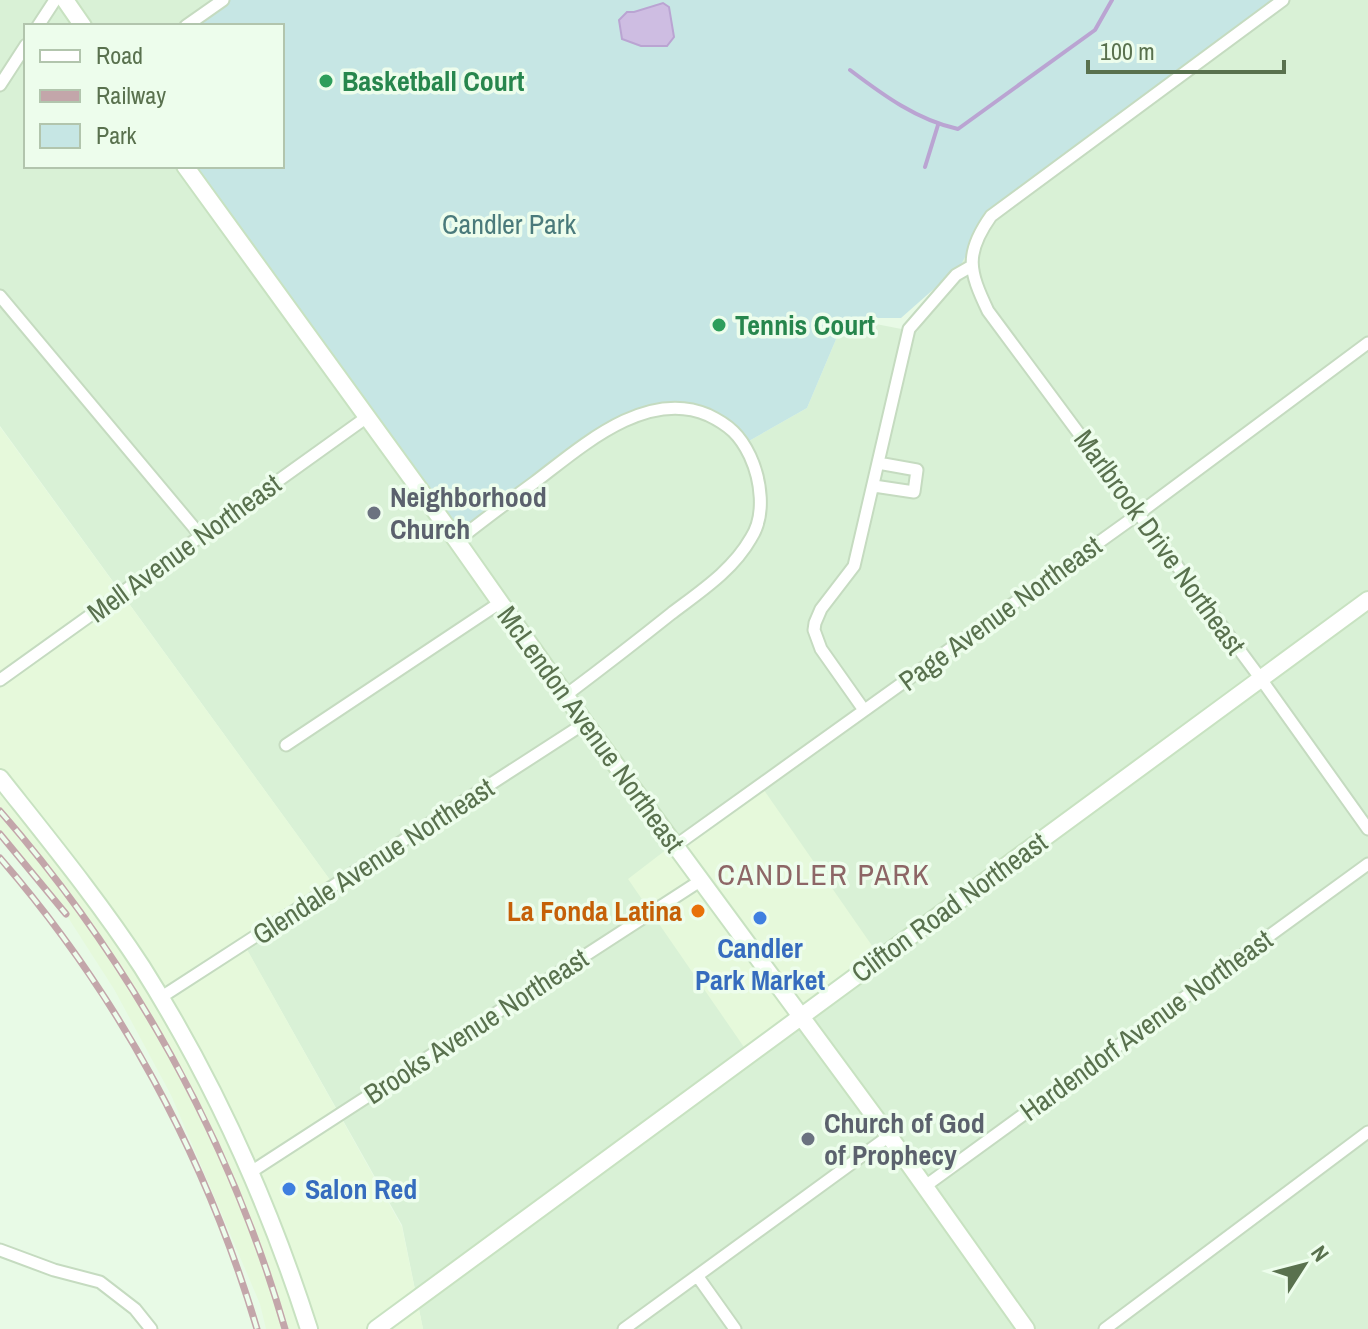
<svg xmlns="http://www.w3.org/2000/svg" width="1368" height="1329" font-family="'Archivo Narrow',sans-serif">
	<rect width="100%" height="100%" fill="#e8fae6"/>
	<path fill="#d9f1d6" d="M 0,0 L 218,0 L 181,26 L 26,26 L 26,166 L 188,166 L 623,417 L 667,403 L 707,410 L 749,441 L 807,408 L 845,318 L 917,332 L 961,265 L 987,214 L 1284,0 L 1368,0 L 1368,1329 L 423,1329 L 402,1225 L 243,943 L 335,887 L 0,426 Z"/>
	<path fill="#e6f9db" d="M 0,427 L 336,888 L 244,944 L 402,1227 L 423,1329 L 266,1329 L 260,1304 L 171,1095 L 114,989 L 60,905 L 0,839 Z
		M 757,780 L 875,950 L 746,1050 L 628,879 Z"/>
	<path fill="#c6e6e4" d="M 218,0 L 1281,0 L 987,214 L 961,265 L 901,318 L 845,318 L 807,408 L 749,441 L 707,410 L 667,403 L 623,417 L 460,536 L 188,166 L 282,166 L 282,26 L 181,26 Z"/>
	<path fill="#cebde2" stroke="#baa4d2" stroke-width="2" d="M 663,3 L 669,7 L 674,37 L 667,46 L 641,46 L 622,39 L 619,20 L 627,12 L 634,12 Z"/>
	<g fill="none" stroke-linecap="round" stroke-linejoin="round">
		<path stroke="#baa4d2" stroke-width="4" d="M 850,70 C 883,95 917,120 958,129 L 1095,30 L 1112,0
			M 925,167 L 938,125"/>
		<defs>
			<path id="street" d="M 1283,0 L 991,216 C 964,254 969,271 988,311 L 1261,679 L 1368,829
				M 38,26 L 55,0
				M 186,26 L 223,0
				M 0,85 L 26,45
				M 0,296 L 201,536
				M 874,486 L 914,492 L 917,470 L 878,463
				M 457,541 C 483,520 509,501 535,482 C 581,447 646,388 708,415 C 729,425 740,435 750,456 C 761,480 766,515 751,538 C 733,570 701,591 672,613 C 637,641 602,668 566,695
				M 0,680 L 367,417
				M 864,710 L 821,649 L 814,630 L 815,623 L 821,609 L 854,566 L 909,329 L 956,275 L 970,267
				M 286,745 L 501,602
				M 675,846 L 1130,520 L 1368,343
				M 160,998 L 585,723
				M 251,1172 L 700,881
				M 924,1187 L 1368,864
				M 0,1250 L 54,1270 L 100,1282 L 135,1309 L 151,1329
				M 698,1277 L 735,1329
				M 624,1329 L 889,1136
				M 1105,1329 L 1368,1132"/>
			<path id="secondary" d="M 65,0 L 83,26
				M 185,166 L 457,541 L 585,723 L 889,1136 L 1026,1329
				M 0,778 C 49,840 99,901 142,967 C 214,1081 268,1201 309,1329
				M 376,1329 L 1368,600"/>
		</defs>
		<use href="#street" stroke="#c5dbc0" stroke-width="15"/>
		<use href="#secondary" stroke="#c8e2c1" stroke-width="20"/>
		<use href="#street" stroke="#fff" stroke-width="11"/>
		<use href="#secondary" stroke="#fff" stroke-width="16"/>
		<defs>
			<path id="rail" d="M 0,811 C 130,960 230,1139 285,1329
				M 0,834 L 66,914
				M 0,858 C 118,994 206,1157 257,1329"/>
		</defs>
		<use href="#rail" stroke="#c3a6aa" stroke-width="7"/>
		<use href="#rail" stroke="#edfdec" stroke-width="4" stroke-dasharray="12" stroke-linecap="butt"/>
	</g>
	<g fill="#2e9e5b" stroke="#edfdec" stroke-width="3">
		<circle cx="326" cy="81" r="8"/>
		<circle cx="719" cy="325" r="8"/>
	</g>
	<g fill="#6b7280" stroke="#edfdec" stroke-width="3">
		<circle cx="374" cy="513" r="8"/>
		<circle cx="808" cy="1139" r="8"/>
	</g>
	<circle fill="#e8710a" stroke="#edfdec" stroke-width="3" cx="698" cy="911" r="8"/>
	<g fill="#3f7fe0" stroke="#edfdec" stroke-width="3">
		<circle cx="760" cy="918" r="8"/>
		<circle cx="289" cy="1189" r="8"/>
	</g>
	<g text-anchor="middle" stroke-width="7" stroke-linejoin="round" paint-order="stroke">
		<g font-size="28" font-weight="bold" fill="#27864d" stroke="#edfdec" text-anchor="start">
			<text x="342" y="91">Basketball Court</text>
			<text x="735" y="335">Tennis Court</text>
		</g>
		<g font-size="28" fill="#4a7a7b" stroke="#edfdec">
			<text x="509" y="234">Candler Park</text>
		</g>
		<g font-size="28" font-weight="bold" fill="#5b616d" stroke="#edfdec" text-anchor="start">
			<text x="390" y="507">Neighborhood<tspan x="390" dy="32">Church</tspan></text>
			<text x="824" y="1133">Church of God<tspan x="824" dy="32">of Prophecy</tspan></text>
		</g>
		<g font-size="28" fill="#59714e" stroke="#edfdec">
			<text transform="translate(1160 542) rotate(54)" y="10">Marlbrook Drive Northeast</text>
			<text transform="translate(184 548) rotate(-36)" y="10">Mell Avenue Northeast</text>
			<text transform="translate(1000 613) rotate(-36)" y="10">Page Avenue Northeast</text>
			<text transform="translate(591 729) rotate(54)" y="10">McLendon Avenue Northeast</text>
			<text transform="translate(373 861) rotate(-33)" y="10">Glendale Avenue Northeast</text>
			<text transform="translate(949 907) rotate(-36)" y="10">Clifton Road Northeast</text>
			<text transform="translate(1146 1025) rotate(-36)" y="10">Hardendorf Avenue Northeast</text>
			<text transform="translate(476 1026) rotate(-33)" y="10">Brooks Avenue Northeast</text>
		</g>
		<g font-size="28" font-weight="bold" fill="#c56008" stroke="#edfdec" text-anchor="end">
			<text x="682" y="921">La Fonda Latina</text>
		</g>
		<g font-size="28" font-weight="bold" fill="#366cbe" stroke="#edfdec">
			<text x="760" y="958">Candler<tspan x="760" dy="32">Park Market</tspan></text>
			<text x="305" y="1199" text-anchor="start">Salon Red</text>
		</g>
		<g font-size="30" letter-spacing="2" fill="#8d6666" stroke="#edfdec">
			<text x="824" y="885">CANDLER PARK</text>
		</g>
	</g>
	<rect x="24" y="24" width="260" height="144" fill="#edfdec" stroke="#b2c5ad" stroke-width="2"/>
	<rect x="40" y="50" width="40" height="12" fill="#ffffff" stroke="#b2c5ad" stroke-width="2"/>
	<text x="96" y="64" font-size="24" fill="#59714e">Road</text>
	<rect x="40" y="90" width="40" height="12" fill="#c3a6aa" stroke="#b2c5ad" stroke-width="2"/>
	<text x="96" y="104" font-size="24" fill="#59714e">Railway</text>
	<rect x="40" y="124" width="40" height="24" fill="#c6e6e4" stroke="#b2c5ad" stroke-width="2"/>
	<text x="96" y="144" font-size="24" fill="#59714e">Park</text>
	<g transform="translate(1304 1265) rotate(54)" stroke="#edfdec" stroke-width="6" paint-order="stroke">
	<path d="M0-6L14 30L0 20L-14 30Z" fill="#59714e"/>
	<text y="-12" font-size="22" font-weight="bold" text-anchor="middle" fill="#59714e">N</text>
	</g>
	<path d="M1088 60v12h196v-12" fill="none" stroke="#59714e" stroke-width="4"/>
	<text x="1100" y="60" font-size="24" fill="#59714e" stroke="#edfdec" stroke-width="6" paint-order="stroke">100 m</text>
</svg>
